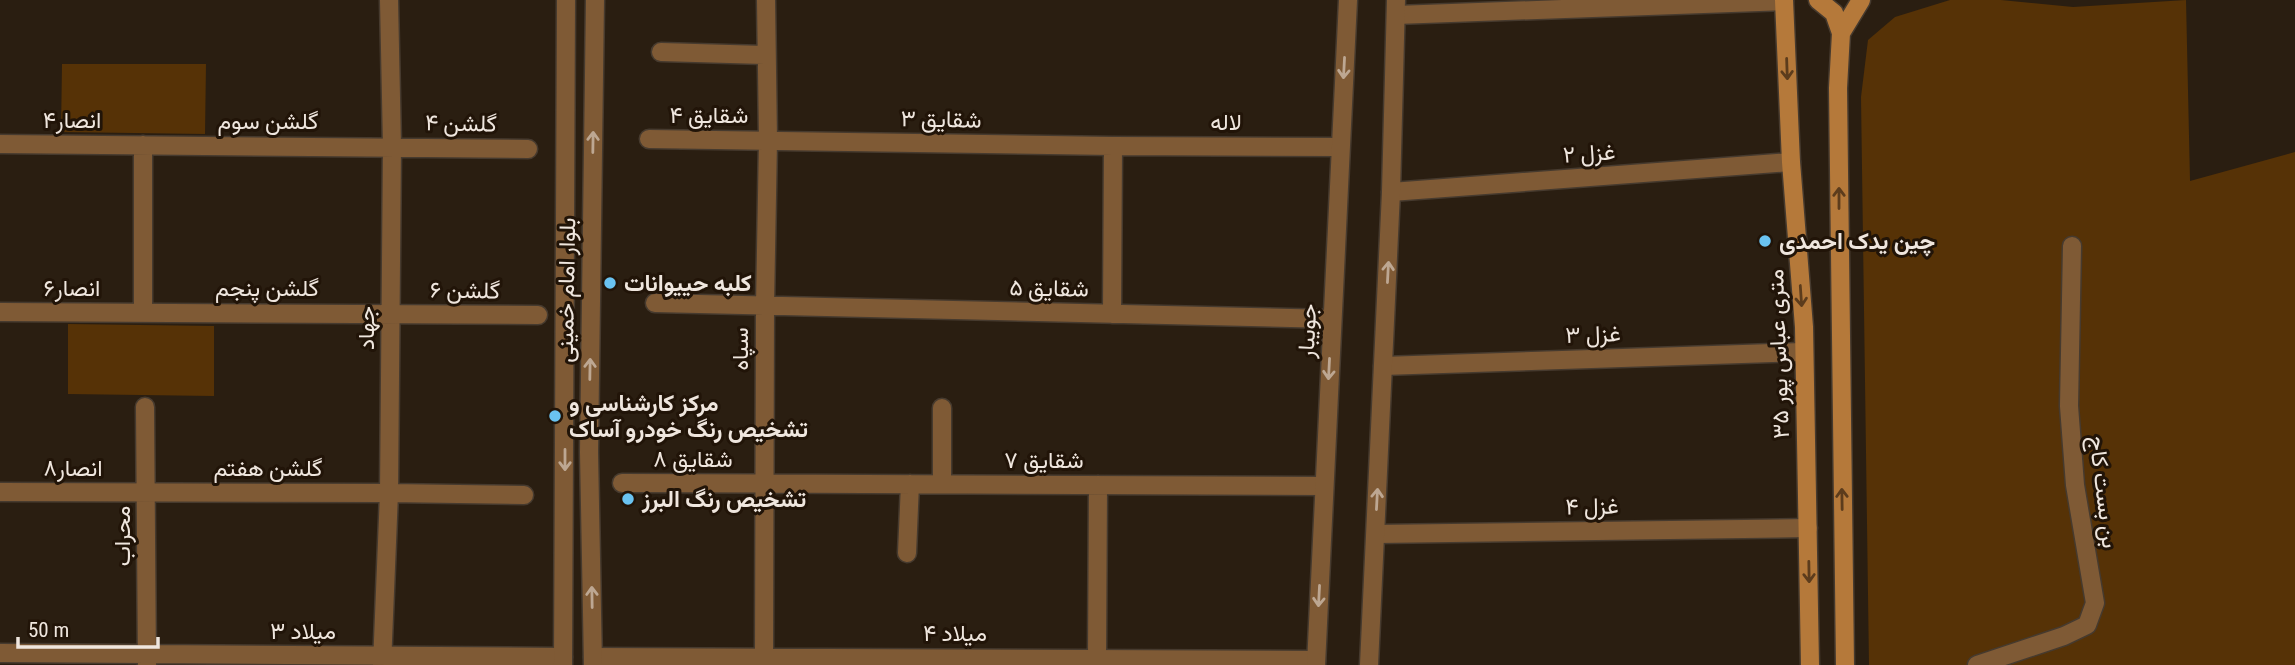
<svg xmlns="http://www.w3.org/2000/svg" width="2295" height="665" font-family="'Roboto Condensed',Vazirmatn,sans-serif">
	<rect width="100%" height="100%" fill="#2a1e11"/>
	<path fill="#563206" d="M 1950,0 L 2001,0 L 2073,7 L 2186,0 L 2190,181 L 2295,152 L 2295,665 L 1869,665 L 1861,97 L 1868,40 L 1895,17 Z
		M 62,64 L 206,64 L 205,134 L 61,132 Z
		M 68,324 L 214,326 L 214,396 L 68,394 Z"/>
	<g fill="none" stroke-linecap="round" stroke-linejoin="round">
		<defs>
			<path id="minor" d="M 1396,15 L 1784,1
				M 661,52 L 766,55
				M 649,139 L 1113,146 L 1340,147
				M 0,144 L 528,149
				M 143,145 L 143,313
				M 1391,192 L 1791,162
				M 655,303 L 1332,319
				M 0,312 L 538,315
				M 1112,314 L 1113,146
				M 1383,366 L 1804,352
				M 145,407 L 147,665
				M 942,408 L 942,484
				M 622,483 L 1324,486
				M 0,492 L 389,493 L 524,495
				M 1376,534 L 1808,528
				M 907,553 L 910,484
				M 0,653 L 563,657
				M 593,657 L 1316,660
				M 764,657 L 765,306 L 768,140 L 766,0
				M 1097,658 L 1098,485
				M 382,665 L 389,493 L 392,146 L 389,0
				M 1977,665 L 2064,636 L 2087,625 L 2095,603 L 2075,485 L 2069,406 L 2072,246"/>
			<path id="tertiary" d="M 563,665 L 566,0
				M 593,665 L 589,452 L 595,0
				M 1316,665 L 1348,0
				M 1369,665 L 1391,192 L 1396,0"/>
			<path id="secondary" d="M 1784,0 L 1791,162 L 1804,327 L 1810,665
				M 1818,0 L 1834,13 L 1841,33 L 1838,88 L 1845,665
				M 1841,33 L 1861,0"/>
		</defs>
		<use href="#minor" stroke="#463a2e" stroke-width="21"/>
		<use href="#tertiary" stroke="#463a2e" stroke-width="21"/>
		<use href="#secondary" stroke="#463a2e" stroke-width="21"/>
		<use href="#minor" stroke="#7f5a35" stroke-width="18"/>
		<use href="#tertiary" stroke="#7f5a35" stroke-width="18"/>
		<use href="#secondary" stroke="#b5793a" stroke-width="18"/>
	</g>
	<defs><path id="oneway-shaft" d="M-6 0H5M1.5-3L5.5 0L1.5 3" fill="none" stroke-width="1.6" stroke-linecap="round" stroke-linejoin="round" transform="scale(1.75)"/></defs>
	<g stroke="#bda792">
		<use href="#oneway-shaft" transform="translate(1344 68) rotate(93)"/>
		<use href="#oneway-shaft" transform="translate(593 142) rotate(-89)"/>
		<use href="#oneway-shaft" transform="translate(1388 272) rotate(-87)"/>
		<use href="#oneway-shaft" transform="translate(590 369) rotate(-89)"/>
		<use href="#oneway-shaft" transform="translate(1329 369) rotate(93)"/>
		<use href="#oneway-shaft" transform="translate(565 460) rotate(90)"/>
		<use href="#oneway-shaft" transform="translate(1377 499) rotate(-87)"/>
		<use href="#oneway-shaft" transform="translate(1319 596) rotate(93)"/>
		<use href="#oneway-shaft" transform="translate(592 597) rotate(-91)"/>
	</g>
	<g stroke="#5c3c1c">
		<use href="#oneway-shaft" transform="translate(1787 69) rotate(88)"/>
		<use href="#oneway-shaft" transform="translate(1839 198) rotate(-90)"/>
		<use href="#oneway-shaft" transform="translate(1801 296) rotate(86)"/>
		<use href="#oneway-shaft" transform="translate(1842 499) rotate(-91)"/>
		<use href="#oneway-shaft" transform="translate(1809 572) rotate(89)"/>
	</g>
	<g fill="#6ac3f1" stroke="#211408" stroke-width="2.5">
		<circle cx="1765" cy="241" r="7"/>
		<circle cx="610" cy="283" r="7"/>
		<circle cx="555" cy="416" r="7"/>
		<circle cx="628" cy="499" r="7"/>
	</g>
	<g text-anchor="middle" stroke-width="6" stroke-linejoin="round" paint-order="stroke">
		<g font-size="23" fill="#efe6de" stroke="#211408">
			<text x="709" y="123">شقایق ۴</text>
			<text transform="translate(941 119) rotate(1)" y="8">شقایق ۳</text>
			<text x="72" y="128">انصار۴</text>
			<text x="268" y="129">گلشن سوم</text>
			<text x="1226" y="130">لاله</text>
			<text transform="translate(461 123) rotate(1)" y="8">گلشن ۴</text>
			<text transform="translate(1589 153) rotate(-4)" y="8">غزل ۲</text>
			<text x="72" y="296">انصار۶</text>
			<text x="267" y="296">گلشن پنجم</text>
			<text transform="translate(1049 288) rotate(1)" y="8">شقایق ۵</text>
			<text transform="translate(465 290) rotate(1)" y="8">گلشن ۶</text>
			<text transform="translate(566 290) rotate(-89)" y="8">بلوار امام خمینی</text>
			<text transform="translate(366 328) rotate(-90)" y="8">جهاد</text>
			<text transform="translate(1307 331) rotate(-87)" y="8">جویبار</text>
			<text transform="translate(1593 334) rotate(-2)" y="8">غزل ۳</text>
			<text transform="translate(740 349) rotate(-90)" y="8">سپاه</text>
			<text transform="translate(1778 354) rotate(-92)" y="8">۳۵ متری عباس پور</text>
			<text x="693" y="467">شقایق ۸</text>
			<text x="1044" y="468">شقایق ۷</text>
			<text x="73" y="476">انصار۸</text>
			<text x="268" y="476">گلشن هفتم</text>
			<text transform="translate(2104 492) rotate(83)" y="8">بن بست کاج</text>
			<text transform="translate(1592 506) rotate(-1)" y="8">غزل ۴</text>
			<text transform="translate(122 536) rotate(-90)" y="8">محراب</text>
			<text x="303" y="639">میلاد ۳</text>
			<text x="955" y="641">میلاد ۴</text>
		</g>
		<g font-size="23" font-weight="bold" fill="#efe6de" stroke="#211408" text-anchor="start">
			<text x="1779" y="249">چین یدک احمدی</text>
			<text x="624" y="291">کلبه حییوانات</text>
			<text x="569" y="411">مرکز کارشناسی و<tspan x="569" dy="26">تشخیص رنگ خودرو آساک</tspan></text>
			<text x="642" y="507">تشخیص رنگ البرز</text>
		</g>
	</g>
	<path d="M18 637v10h140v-10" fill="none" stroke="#efe6de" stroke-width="3.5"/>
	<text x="28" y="637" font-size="21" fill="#efe6de" stroke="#211408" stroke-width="5" paint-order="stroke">50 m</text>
</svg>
